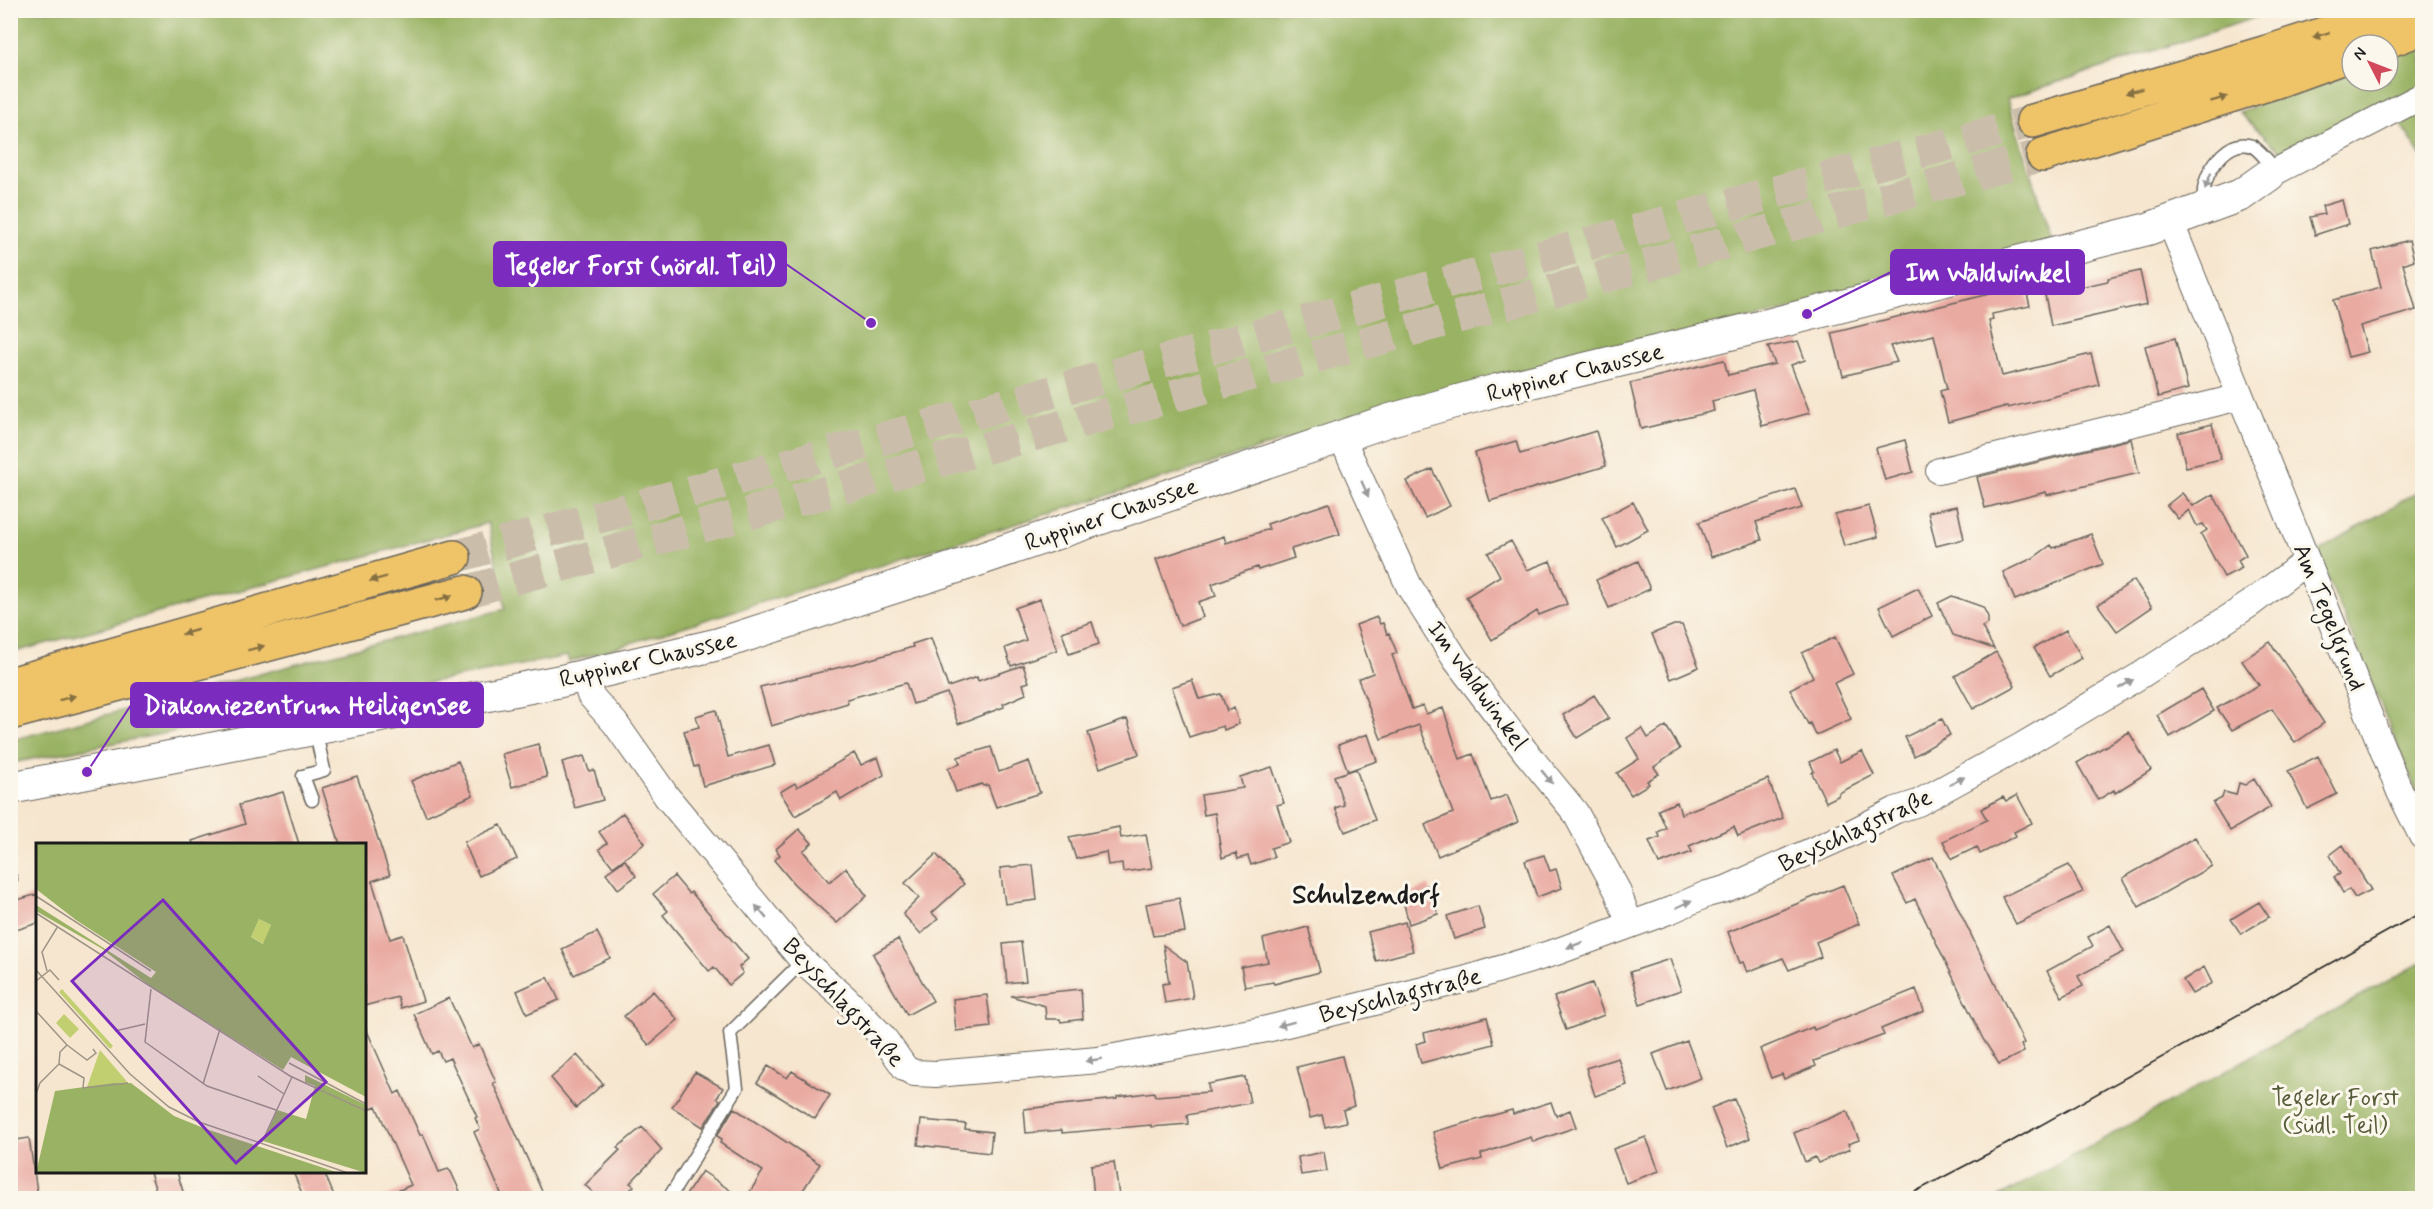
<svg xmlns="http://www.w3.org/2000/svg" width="2433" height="1209" font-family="Mynerve,sans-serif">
	<rect width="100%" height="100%" fill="#fbf7ec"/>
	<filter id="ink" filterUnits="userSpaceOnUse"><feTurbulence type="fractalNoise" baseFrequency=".0167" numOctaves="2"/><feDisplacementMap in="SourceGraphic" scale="12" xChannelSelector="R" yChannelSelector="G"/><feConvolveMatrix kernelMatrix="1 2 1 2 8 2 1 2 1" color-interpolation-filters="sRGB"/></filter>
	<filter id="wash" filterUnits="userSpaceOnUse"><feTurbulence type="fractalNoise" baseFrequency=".008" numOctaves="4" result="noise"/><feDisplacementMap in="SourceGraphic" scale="24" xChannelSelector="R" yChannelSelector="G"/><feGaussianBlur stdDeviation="1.35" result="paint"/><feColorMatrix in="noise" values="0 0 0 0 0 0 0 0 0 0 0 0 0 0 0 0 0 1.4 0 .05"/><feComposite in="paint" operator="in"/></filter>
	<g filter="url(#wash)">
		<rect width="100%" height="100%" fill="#f6e6cf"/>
		<path fill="#99b263" stroke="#5a6740" stroke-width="1.5" d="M 11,11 L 2275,11 L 2007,99 L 2053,245 L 1410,402 L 569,662 L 567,656 L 11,763 L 11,740 L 505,609 L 488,523 L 11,653 Z
			M 2422,42 L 2422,157 L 2392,110 L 2292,163 L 2239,112 L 2352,69 L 2352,81 L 2388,81 L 2388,55 Z
			M 2422,489 L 2422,804 L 2317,552 Z
			M 2422,962 L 2422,1198 L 1997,1198 Z"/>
		<g id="blocks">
			<path fill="#e9aaa2" d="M 2342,200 L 2348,224 L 2315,235 L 2310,217 L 2324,214 L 2322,206 Z
				M 2409,240 L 2414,260 L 2403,264 L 2416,310 L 2360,326 L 2368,352 L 2348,357 L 2333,300 L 2381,287 L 2372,251 Z
				M 2140,271 L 2147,304 L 2051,326 L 2045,295 L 2108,281 L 2108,278 Z
				M 2025,285 L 2030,306 L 1992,314 L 1993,320 L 1989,321 L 2002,376 L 2091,354 L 2099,385 L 2008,408 L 2007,406 L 1948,422 L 1940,391 L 1947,389 L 1934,335 L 1890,346 L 1897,362 L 1843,376 L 1832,333 Z
				M 2175,338 L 2188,389 L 2158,397 L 2145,346 Z
				M 1798,341 L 1805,360 L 1791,365 L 1810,413 L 1762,426 L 1753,390 L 1712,401 L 1714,411 L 1641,429 L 1630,383 L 1724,360 L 1728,375 L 1775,364 L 1768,347 Z
				M 2212,424 L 2221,459 L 2186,467 L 2178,433 Z
				M 1596,431 L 1606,466 L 1490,501 L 1475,453 L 1516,441 L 1520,454 Z
				M 2131,439 L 2139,473 L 2047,495 L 2046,492 L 1985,508 L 1977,477 Z
				M 1905,440 L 1913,472 L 1885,480 L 1876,448 Z
				M 1432,469 L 1450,506 L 1425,518 L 1407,481 Z
				M 1795,489 L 1802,508 L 1756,522 L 1762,540 L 1711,557 L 1699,522 Z
				M 2182,493 L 2193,506 L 2213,494 L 2246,555 L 2238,560 L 2242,568 L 2224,577 L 2201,534 L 2207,530 L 2203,524 L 2197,526 L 2189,510 L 2178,519 L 2167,505 Z
				M 1633,502 L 1648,530 L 1617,547 L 1602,518 Z
				M 1329,503 L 1340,534 L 1291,549 L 1294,558 L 1258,570 L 1257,567 L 1212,584 L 1216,596 L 1198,602 L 1203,617 L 1180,626 L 1156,559 L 1224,536 L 1226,543 L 1269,529 L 1267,524 Z
				M 1869,506 L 1878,537 L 1844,546 L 1835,515 Z
				M 1957,506 L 1964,539 L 1936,546 L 1928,512 Z
				M 2091,534 L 2103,564 L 2015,600 L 2003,572 L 2033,558 L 2051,545 L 2053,548 Z
				M 1511,541 L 1527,570 L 1550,561 L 1567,604 L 1539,615 L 1537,611 L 1492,640 L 1466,597 L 1500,576 L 1488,553 Z
				M 1638,561 L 1650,589 L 1609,608 L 1596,580 Z
				M 2134,580 L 2152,607 L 2117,631 L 2098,605 Z
				M 1918,588 L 1932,616 L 1893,636 L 1879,607 Z
				M 1952,596 L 1983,607 L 1988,617 L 1988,624 L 1982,627 L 1994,649 L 1953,635 L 1938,603 Z
				M 1040,599 L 1057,650 L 1011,666 L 1005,648 L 1026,640 L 1015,608 Z
				M 1377,617 L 1380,624 L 1383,623 L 1387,634 L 1389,633 L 1397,653 L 1392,655 L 1412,709 L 1423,705 L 1426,714 L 1443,708 L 1460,759 L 1473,754 L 1491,801 L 1507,795 L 1518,822 L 1438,856 L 1425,825 L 1453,813 L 1419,725 L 1381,739 L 1358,679 L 1373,673 L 1356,625 Z
				M 1092,622 L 1099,644 L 1069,654 L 1062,632 Z
				M 1674,625 L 1682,625 L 1699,667 L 1671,679 L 1652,634 Z
				M 2066,630 L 2082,658 L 2050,676 L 2034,648 Z
				M 1835,637 L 1853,674 L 1834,683 L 1851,719 L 1816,735 L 1810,723 L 1808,724 L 1790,689 L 1813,677 L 1802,653 Z
				M 931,638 L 948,687 L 977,677 L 978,681 L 1023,665 L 1029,682 L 1023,684 L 1026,694 L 1003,704 L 1004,707 L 958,724 L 947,693 L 913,704 L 906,683 L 847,699 L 848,703 L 771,726 L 760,687 L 857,663 L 913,647 L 912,644 Z
				M 2270,642 L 2324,723 L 2295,743 L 2272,709 L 2232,730 L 2217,708 L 2259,685 L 2242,661 Z
				M 1996,652 L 2015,686 L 1973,709 L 1955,676 Z
				M 1192,680 L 1199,699 L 1221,694 L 1227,711 L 1234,708 L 1239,724 L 1224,730 L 1223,726 L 1189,737 L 1172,687 Z
				M 2201,689 L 2214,711 L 2170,737 L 2157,715 Z
				M 1594,695 L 1609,718 L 1577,738 L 1563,715 Z
				M 716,710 L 728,757 L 769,745 L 775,765 L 703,786 L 698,766 L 694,767 L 684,731 L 699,727 L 696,716 Z
				M 1127,719 L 1139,754 L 1100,768 L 1088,733 Z
				M 1942,719 L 1950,735 L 1914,756 L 1905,737 Z
				M 1666,726 L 1680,749 L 1654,767 L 1659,774 L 1647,781 L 1649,784 L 1631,795 L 1617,773 L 1639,759 L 1627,738 L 1642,728 L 1648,738 Z
				M 2129,732 L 2151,770 L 2115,793 L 2114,790 L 2098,800 L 2077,763 Z
				M 1368,734 L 1377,761 L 1348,771 L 1338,745 Z
				M 538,744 L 547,777 L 512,787 L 502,754 Z
				M 991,747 L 999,772 L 1029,761 L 1040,793 L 996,807 L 988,785 L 983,786 L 982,784 L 956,792 L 948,768 L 960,764 L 958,757 Z
				M 1834,750 L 1840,762 L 1862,751 L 1874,775 L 1839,793 L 1838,796 L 1826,802 L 1812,773 L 1814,771 L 1810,762 Z
				M 854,753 L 861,765 L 878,757 L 884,775 L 841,800 L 837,792 L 795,816 L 780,792 L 795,783 L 797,787 Z
				M 584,756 L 589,771 L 594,770 L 603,800 L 575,808 L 562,762 Z
				M 2318,756 L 2337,794 L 2307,809 L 2288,771 Z
				M 458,761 L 473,795 L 426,816 L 411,781 Z
				M 1272,767 L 1284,803 L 1277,805 L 1289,842 L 1271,848 L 1274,857 L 1251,865 L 1248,856 L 1238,859 L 1236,853 L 1222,858 L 1215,813 L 1204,815 L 1201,795 L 1243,788 L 1240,777 Z
				M 1356,769 L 1375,820 L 1345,832 L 1335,808 L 1344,805 L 1334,776 Z
				M 357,776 L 390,875 L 372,881 L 390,939 L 403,935 L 423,1001 L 401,1008 L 398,997 L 364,1006 L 364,844 L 340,844 L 322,788 Z
				M 1768,779 L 1783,818 L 1738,836 L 1734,827 L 1689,846 L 1692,852 L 1659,864 L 1649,841 L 1660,837 L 1658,832 L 1666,828 L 1658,810 L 1677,802 L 1681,814 Z
				M 2254,779 L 2271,807 L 2230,831 L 2213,803 L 2222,798 L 2224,792 L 2236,795 L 2239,783 L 2245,785 Z
				M 283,792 L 299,844 L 193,844 L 192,841 L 245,824 L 239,805 Z
				M 2017,795 L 2032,823 L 2014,832 L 2016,836 L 1980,854 L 1977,847 L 1952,859 L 1943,841 L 1987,820 L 1981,809 L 2003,797 L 2006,801 Z
				M 623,813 L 645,843 L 613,867 L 599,849 L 607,843 L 599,832 Z
				M 501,825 L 517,859 L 479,876 L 464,842 Z
				M 1119,827 L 1121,838 L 1146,834 L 1152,868 L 1123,872 L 1122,863 L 1108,865 L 1106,852 L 1076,859 L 1069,837 Z
				M 799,829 L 812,843 L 803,851 L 829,882 L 846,868 L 867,896 L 837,923 L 794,884 L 774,860 L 780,855 L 776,849 Z
				M 2195,837 L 2212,866 L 2139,907 L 2123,878 Z
				M 2343,845 L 2371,890 L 2355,898 L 2349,889 L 2343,893 L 2334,877 L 2340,874 L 2330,855 Z
				M 936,854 L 964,884 L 932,913 L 938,919 L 921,934 L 903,914 L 919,898 L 905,883 Z
				M 1544,855 L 1550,871 L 1556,869 L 1562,888 L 1537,897 L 1525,861 Z
				M 1933,857 L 2024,1043 L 2021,1045 L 2024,1052 L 1999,1064 L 1983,1039 L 1915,899 L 1907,903 L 1893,876 Z
				M 625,860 L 636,876 L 618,889 L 606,873 Z
				M 1033,865 L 1037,900 L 1005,904 L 1000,868 Z
				M 2069,865 L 2083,892 L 2016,924 L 2002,897 Z
				M 674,876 L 689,894 L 691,892 L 748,959 L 739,967 L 743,973 L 729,985 L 714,967 L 709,971 L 663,915 L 668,911 L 653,894 Z
				M 1429,885 L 1438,914 L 1409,924 L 1402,896 Z
				M 1843,885 L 1859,924 L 1816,942 L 1821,957 L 1789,970 L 1783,958 L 1747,972 L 1743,962 L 1740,963 L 1728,932 Z
				M 38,894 L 38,923 L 10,932 L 10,902 Z
				M 1179,898 L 1185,932 L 1153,936 L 1146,904 Z
				M 2259,902 L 2269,917 L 2241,934 L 2231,919 Z
				M 1478,906 L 1485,929 L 1454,939 L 1447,916 Z
				M 1405,922 L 1413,951 L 1376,961 L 1368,932 Z
				M 2110,925 L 2124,952 L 2078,976 L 2083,986 L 2062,997 L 2047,971 L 2093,946 L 2088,937 Z
				M 1308,927 L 1320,972 L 1274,984 L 1273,982 L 1245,987 L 1241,967 L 1268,962 L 1263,939 Z
				M 597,932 L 610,958 L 574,975 L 562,949 Z
				M 898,939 L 933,1001 L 907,1015 L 873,954 Z
				M 1021,942 L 1026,981 L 1007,983 L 1003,944 Z
				M 1163,945 L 1187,962 L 1193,998 L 1165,1003 L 1162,984 L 1169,983 Z
				M 1670,959 L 1681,990 L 1640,1004 L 1630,972 Z
				M 2204,967 L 2212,983 L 2192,994 L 2183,980 Z
				M 548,977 L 559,1000 L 527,1014 L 517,991 Z
				M 1592,983 L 1604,1015 L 1566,1030 L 1554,997 Z
				M 1081,989 L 1083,1019 L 1061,1022 L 1060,1019 L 1046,1019 L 1045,1006 L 1011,996 Z
				M 1916,989 L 1924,1011 L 1881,1029 L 1884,1035 L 1814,1061 L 1816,1066 L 1784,1079 L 1782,1074 L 1771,1078 L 1760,1049 L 1813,1027 L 1814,1030 Z
				M 653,991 L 678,1020 L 649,1045 L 624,1016 Z
				M 987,995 L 991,1027 L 956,1031 L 953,999 Z
				M 449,998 L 472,1048 L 479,1044 L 496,1082 L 493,1083 L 545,1198 L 503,1198 L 474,1132 L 480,1129 L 475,1118 L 477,1117 L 450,1058 L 443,1061 L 438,1051 L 432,1054 L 414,1014 Z
				M 1487,1017 L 1494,1044 L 1421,1063 L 1416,1044 L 1426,1041 L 1424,1033 Z
				M 364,1024 L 395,1094 L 400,1091 L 420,1135 L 423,1134 L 439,1172 L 448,1169 L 451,1172 L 463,1198 L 381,1198 L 411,1185 L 376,1106 L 364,1111 Z
				M 1687,1041 L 1701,1078 L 1667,1091 L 1653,1054 Z
				M 577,1055 L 603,1084 L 576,1108 L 551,1078 Z
				M 1342,1056 L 1354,1106 L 1343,1110 L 1346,1122 L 1325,1127 L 1322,1115 L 1310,1118 L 1297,1067 Z
				M 1618,1058 L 1627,1085 L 1595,1096 L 1586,1068 Z
				M 768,1066 L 787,1078 L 792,1071 L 830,1095 L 815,1119 L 757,1083 Z
				M 695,1072 L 723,1088 L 717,1098 L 720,1100 L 703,1127 L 672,1107 Z
				M 1245,1077 L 1250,1103 L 1187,1115 L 1188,1124 L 1151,1127 L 1151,1125 L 1062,1133 L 1062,1130 L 1026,1133 L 1024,1109 L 1117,1099 L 1117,1097 L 1154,1092 L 1155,1096 L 1209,1092 L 1208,1084 Z
				M 1734,1099 L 1750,1138 L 1727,1148 L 1711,1108 Z
				M 1551,1102 L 1556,1116 L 1570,1110 L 1576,1127 L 1533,1142 L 1531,1137 L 1481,1154 L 1482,1159 L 1443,1169 L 1433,1132 L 1512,1110 L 1513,1114 Z
				M 734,1108 L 820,1164 L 798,1198 L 746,1198 L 763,1171 L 720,1143 L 722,1139 L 717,1136 Z
				M 1847,1111 L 1859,1140 L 1848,1144 L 1850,1149 L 1818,1163 L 1815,1157 L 1805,1162 L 1794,1133 Z
				M 921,1120 L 966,1124 L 965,1129 L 992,1132 L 990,1153 L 918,1145 Z
				M 642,1127 L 662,1150 L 630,1183 L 634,1186 L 622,1198 L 599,1198 L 585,1185 L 620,1150 L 617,1148 Z
				M 1646,1137 L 1659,1171 L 1626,1183 L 1613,1149 Z
				M 29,1138 L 38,1198 L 10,1198 L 10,1141 Z
				M 1324,1152 L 1327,1171 L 1301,1175 L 1298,1157 Z
				M 1114,1162 L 1119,1195 L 1094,1197 L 1091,1165 Z
				M 702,1171 L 711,1177 L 741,1198 L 684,1198 Z
				M 150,1172 L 177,1172 L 185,1198 L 158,1198 Z
				M 293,1172 L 324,1172 L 335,1198 L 304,1198 Z"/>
		</g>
	</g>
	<g filter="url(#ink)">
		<use href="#blocks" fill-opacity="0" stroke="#68635b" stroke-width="1.5"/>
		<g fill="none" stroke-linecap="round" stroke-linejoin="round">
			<path stroke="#cabeab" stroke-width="33" stroke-dasharray="33 16" stroke-linecap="butt" d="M 454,557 L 2033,121
				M 465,592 L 2043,155"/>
			<defs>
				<path id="service" d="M 2204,207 C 2204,200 2203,190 2205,184 C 2210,165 2230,138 2252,146 C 2258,149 2264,157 2269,162 L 2269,174
					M 312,800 L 303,776 L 324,770 L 315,729
					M 10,879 L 11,879
					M 669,1198 L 737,1088 L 730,1033 L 803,961"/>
				<path id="minor" d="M 2269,175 L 2422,96
					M 2170,221 L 2400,792 L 2422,836
					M 1341,436 L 1409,586 L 1456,660 L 1525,751 L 1575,812 L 1617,890 L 1630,925
					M 1939,471 L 2240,397
					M 584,676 L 590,695 L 615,723 L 667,797 L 803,961 L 845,998 L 883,1037 L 905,1068 L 914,1073 L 936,1074 L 1098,1060 L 1267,1029 L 1467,979 L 1556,952 L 1671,910 L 1707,894 L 1726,889 L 1847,835 L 1896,810 L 1918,803 L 2020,747 L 2141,675 L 2250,604 L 2307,561"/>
				<path id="tertiary" d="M 10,788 L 561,681 L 719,644 L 969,563 L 1390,420 L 1497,390 L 1759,327 L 2148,229 L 2241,195 L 2269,175"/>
				<path id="motorway" d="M 2377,45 L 2422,28
					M 2033,121 L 2277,49 L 2397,10
					M 2043,155 L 2277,81 L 2352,54
					M 10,684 L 454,557
					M 10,713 L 465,592"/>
			</defs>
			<use href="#service" stroke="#68635b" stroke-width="15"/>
			<use href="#minor" stroke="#68635b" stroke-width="28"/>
			<use href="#tertiary" stroke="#68635b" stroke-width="34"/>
			<use href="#motorway" stroke="#68635b" stroke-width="36"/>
			<use href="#service" stroke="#fff" stroke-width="12"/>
			<use href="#minor" stroke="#fff" stroke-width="26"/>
			<use href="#tertiary" stroke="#fff" stroke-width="32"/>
			<use href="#motorway" stroke="#efc469" stroke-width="33"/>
			<path stroke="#1c1c1c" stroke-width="1.5" d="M 1903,1198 L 2005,1145 L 2422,912"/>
		</g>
		<defs><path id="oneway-solid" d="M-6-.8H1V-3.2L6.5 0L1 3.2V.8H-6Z" transform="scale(1.5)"/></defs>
		<g fill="#867042">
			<use href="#oneway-solid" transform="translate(2321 35) rotate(162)"/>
			<use href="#oneway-solid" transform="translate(2134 91) rotate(164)"/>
			<use href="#oneway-solid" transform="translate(2219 99) rotate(-17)"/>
			<use href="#oneway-solid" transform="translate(378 579) rotate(165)"/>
			<use href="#oneway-solid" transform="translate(444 598) rotate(-16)"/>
			<use href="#oneway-solid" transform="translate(190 632) rotate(164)"/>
			<use href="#oneway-solid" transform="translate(256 648) rotate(-15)"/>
			<use href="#oneway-solid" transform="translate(67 698) rotate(-15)"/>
		</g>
		<g fill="#999">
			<use href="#oneway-solid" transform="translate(2208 181) rotate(111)"/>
			<use href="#oneway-solid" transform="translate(1365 489) rotate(66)"/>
			<use href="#oneway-solid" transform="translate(2126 684) rotate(-31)"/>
			<use href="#oneway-solid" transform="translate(1547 777) rotate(50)"/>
			<use href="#oneway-solid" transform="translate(1957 781) rotate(-28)"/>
			<use href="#oneway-solid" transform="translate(1684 904) rotate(-26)"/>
			<use href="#oneway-solid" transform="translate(761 912) rotate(-130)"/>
			<use href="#oneway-solid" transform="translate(1575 945) rotate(160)"/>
			<use href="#oneway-solid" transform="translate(1286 1024) rotate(165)"/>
			<use href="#oneway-solid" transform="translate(1094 1060) rotate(171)"/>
		</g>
	</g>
	<g text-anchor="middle" stroke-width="6" stroke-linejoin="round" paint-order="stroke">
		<g font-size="24" fill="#1c1c1c" stroke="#fbf7ec">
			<text transform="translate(1575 372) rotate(-14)" y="8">Ruppiner Chaussee</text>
			<text transform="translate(1111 514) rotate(-19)" y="8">Ruppiner Chaussee</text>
			<text transform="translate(2330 617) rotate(68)" y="8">Am Tegelgrund</text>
			<text transform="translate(648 659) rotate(-13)" y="8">Ruppiner Chaussee</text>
			<text transform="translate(1478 685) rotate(54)" y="8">Im Waldwinkel</text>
			<text transform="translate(1855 830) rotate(-25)" y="8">Beyschlagstraße</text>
			<text transform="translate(1400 995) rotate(-14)" y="8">Beyschlagstraße</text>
			<text transform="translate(844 1002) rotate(47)" y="8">Beyschlagstraße</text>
		</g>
		<g font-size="24" fill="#565b3a" stroke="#fbf7ec">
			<text x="2335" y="1105">Tegeler Forst<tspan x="2335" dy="28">(südl. Teil)</tspan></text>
		</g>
		<g font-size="26" font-weight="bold" fill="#1c1c1c" stroke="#fbf7ec">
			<text x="1366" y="903">Schulzendorf</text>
		</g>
	</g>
	<g transform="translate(36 843)">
		<rect width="330" height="330" fill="#f6e6cf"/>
		<path d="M 223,76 L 235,82 L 228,101 L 215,94 ZM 26,146 L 77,203 L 74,206 L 23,149 ZM 28,171 L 43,186 L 34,195 L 20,180 ZM 64,207 L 88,235 L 92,240 L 51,244 Z" fill="#c2cf71"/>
		<path d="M 0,0 L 330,0 L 330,254 L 255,214 L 247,227 L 115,144 L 65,105 L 0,68 L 0,62 L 115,135 L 120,129 L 40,77 L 0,46 ZM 223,76 L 235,82 L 227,101 L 215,94 ZM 269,232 L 330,262 L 330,330 L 227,298 L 241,267 L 270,276 L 279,243 L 269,239 ZM 78,240 L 95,240 L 138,273 L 170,286 L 303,330 L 0,330 L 19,248 Z" fill="#99b263" fill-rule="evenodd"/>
		<path fill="none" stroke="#9f9587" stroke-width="1.5" d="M 0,53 L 115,128M 0,70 L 254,233 L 330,268M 0,127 L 94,231 L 133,264 L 163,279 L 312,330M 11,128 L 6,109 L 22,83M 0,138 L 14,127 L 23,137M 115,146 L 109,199 L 171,243 L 240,267M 0,168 L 31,202 L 24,209 L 23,221 L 4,240 L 0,251M 79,188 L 109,181M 31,202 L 51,217 L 60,210 L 57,206M 253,220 L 330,261M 23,221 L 48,235 L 47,245 L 92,240M 222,233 L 248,251M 167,241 L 184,186M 226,299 L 256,234"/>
		<path fill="#7b2cbf" fill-opacity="0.15" stroke="#7b2cbf" stroke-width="3" d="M 127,57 L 290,239 L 200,320 L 36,138 Z"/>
		<rect width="330" height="330" fill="none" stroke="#1c1c1c" stroke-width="3"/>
	</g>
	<path fill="none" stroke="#7b2cbf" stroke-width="2" d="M871 323L786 264M1807 314L1891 272M87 772L131 705"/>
	<g fill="#7b2cbf" stroke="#fbf7ec" stroke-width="2">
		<circle cx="871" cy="323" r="6"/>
		<circle cx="1807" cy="314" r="6"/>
		<circle cx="87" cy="772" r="6"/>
	</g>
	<g fill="#7b2cbf" stroke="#7b2cbf" stroke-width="2">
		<rect x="494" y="242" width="292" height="44" rx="6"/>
		<rect x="1891" y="250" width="193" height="44" rx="6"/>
		<rect x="131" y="683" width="352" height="44" rx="6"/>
	</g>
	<g font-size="26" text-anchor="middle" font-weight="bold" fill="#fff">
		<text x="640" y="274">Tegeler Forst (nördl. Teil)</text>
		<text x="1988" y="281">Im Waldwinkel</text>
		<text x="307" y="714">Diakoniezentrum Heiligensee</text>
	</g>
	<rect width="2433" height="1209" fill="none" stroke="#fbf7ec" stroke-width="36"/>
	<g transform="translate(2370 63) rotate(312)"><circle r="28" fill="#fbf7ec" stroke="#a29f99" stroke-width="1.5"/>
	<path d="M0-4.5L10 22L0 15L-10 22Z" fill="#d1495b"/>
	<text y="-9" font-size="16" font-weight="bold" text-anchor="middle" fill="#1c1c1c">N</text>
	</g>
</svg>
